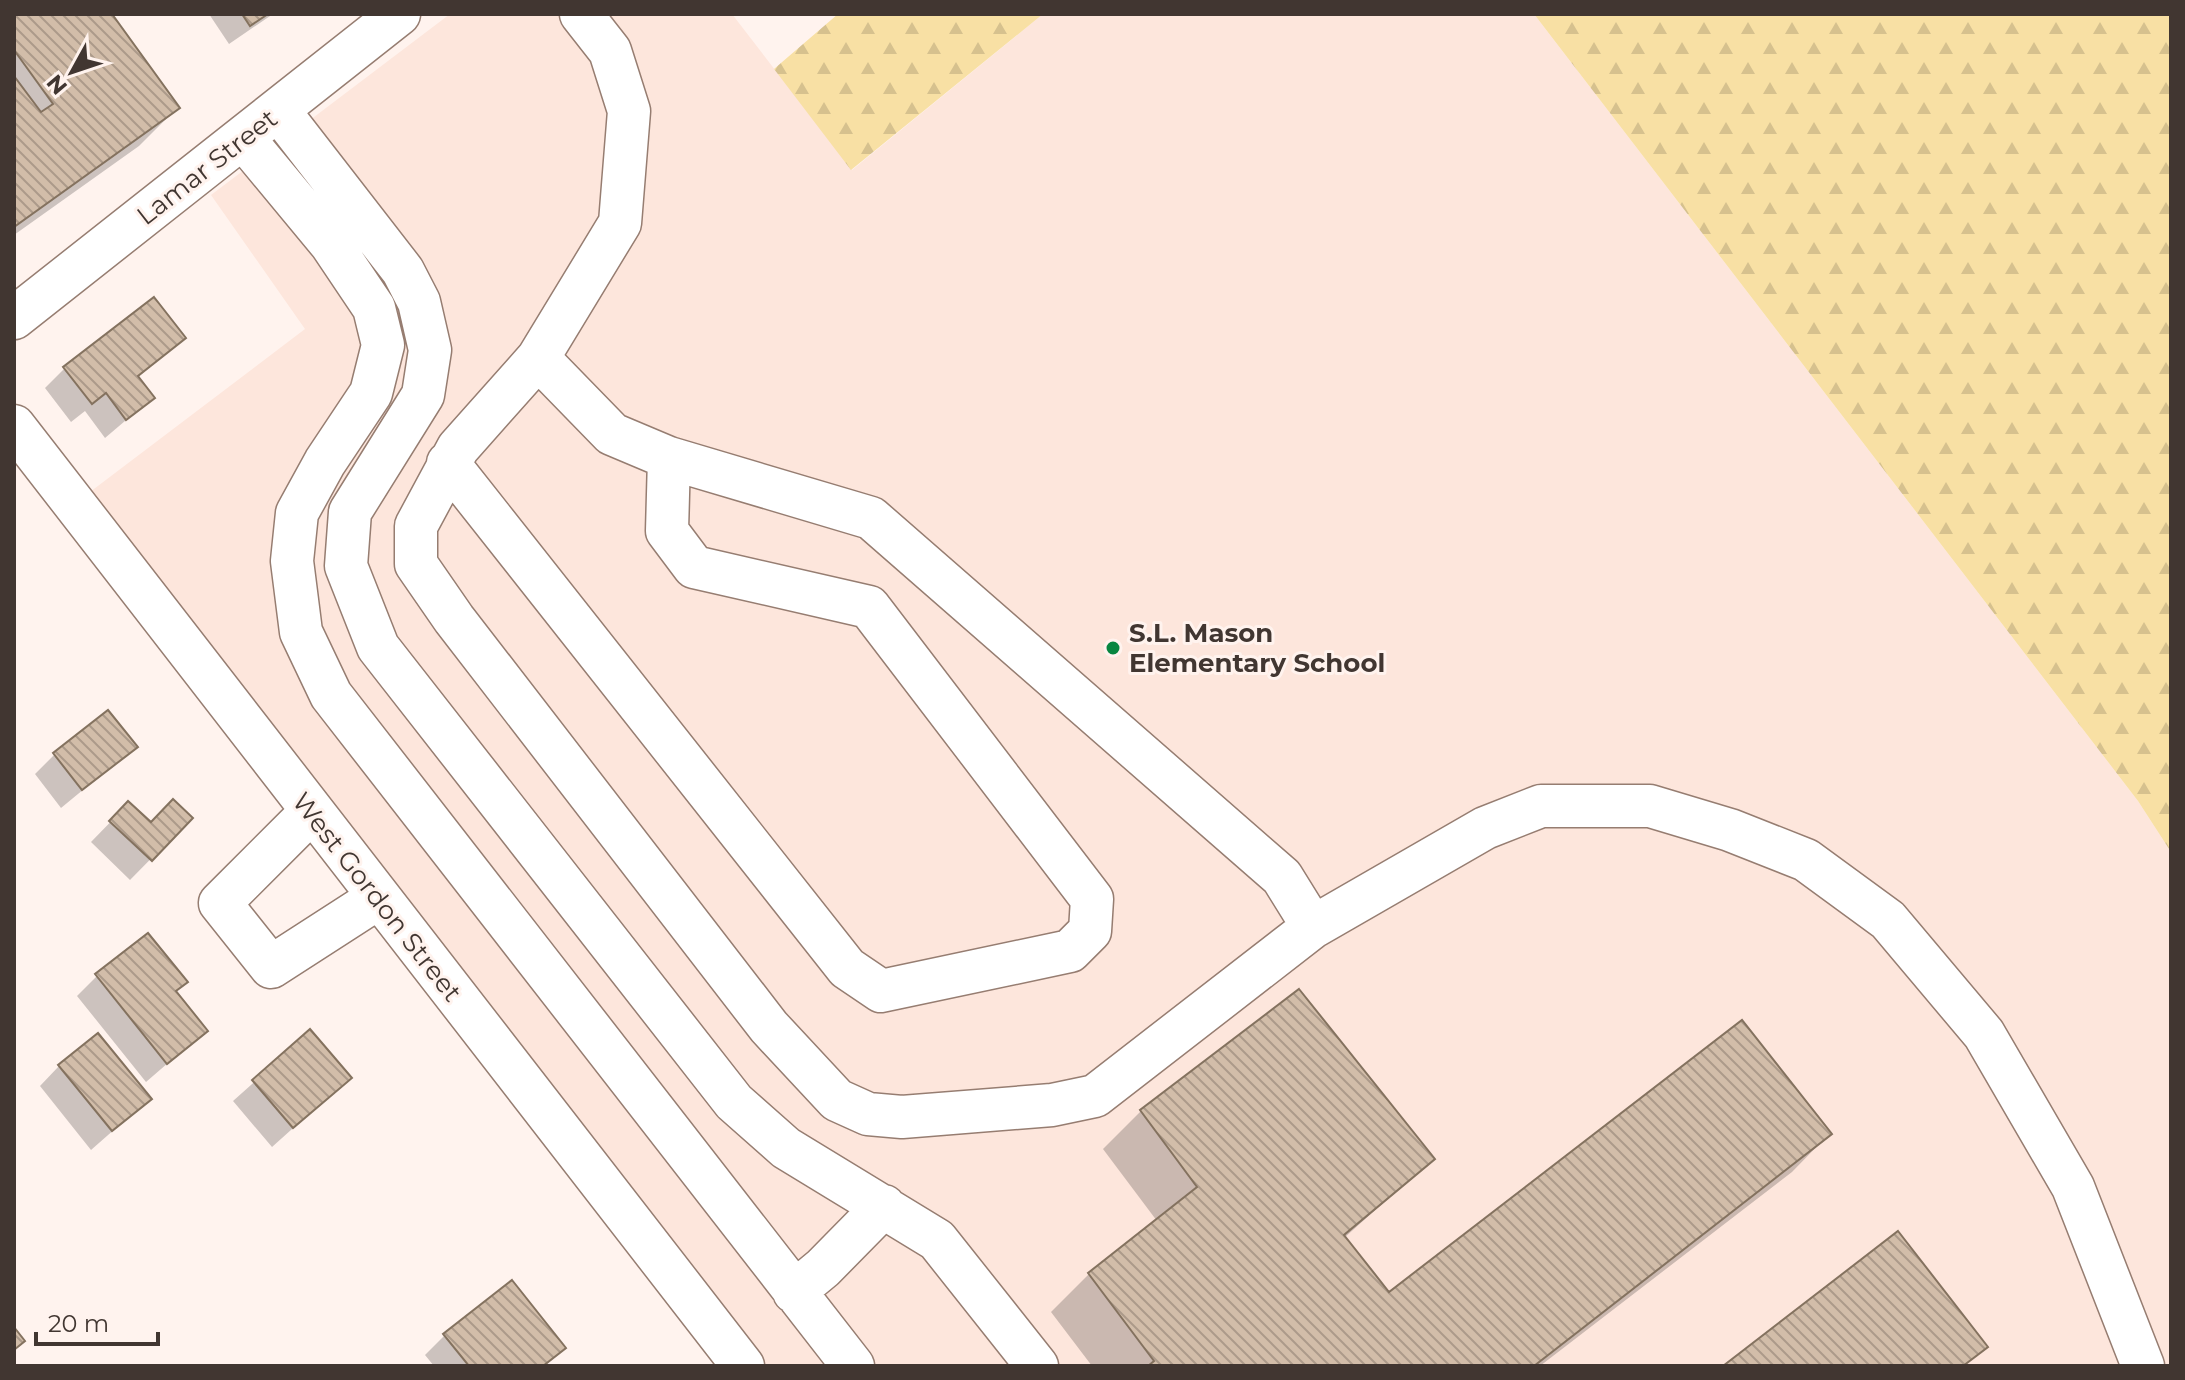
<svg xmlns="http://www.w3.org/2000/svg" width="2185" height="1380" font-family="Montserrat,sans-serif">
	<defs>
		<pattern id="forest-firs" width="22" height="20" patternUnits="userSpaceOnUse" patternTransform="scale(2)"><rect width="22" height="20" fill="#f8e0a4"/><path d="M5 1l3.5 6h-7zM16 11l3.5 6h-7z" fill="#d6c18e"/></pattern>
		<pattern id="building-back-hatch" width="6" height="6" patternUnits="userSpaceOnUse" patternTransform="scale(2)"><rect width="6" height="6" fill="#d2bda9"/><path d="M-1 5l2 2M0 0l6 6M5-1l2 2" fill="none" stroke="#ac9a8a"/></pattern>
	</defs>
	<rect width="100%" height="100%" fill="#fff3ee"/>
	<path fill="#fde6dc" d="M 450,14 L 732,14 L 852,170 L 1043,14 L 1534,14 L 2138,801 L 2171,852 L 2171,1366 L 765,1366 L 86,495 L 305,329 L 211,195 Z"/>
	<path fill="url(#forest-firs)" d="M 838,14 L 1043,14 L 851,170 L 774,69 Z
		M 1534,14 L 2171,14 L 2171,852 L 2138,801 Z"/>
	<path fill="#0003" d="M 14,14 L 110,14 L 177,108 L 139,146 L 14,235 Z
		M 209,14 L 273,14 L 229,44 Z
		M 183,338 L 137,378 L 152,398 L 105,438 L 85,411 L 71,422 L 45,388 L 65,368 Z
		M 135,747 L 61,808 L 35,774 L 55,754 Z
		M 128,804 L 151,825 L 191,818 L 130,880 L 91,842 Z
		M 97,976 L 175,992 L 205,1031 L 146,1082 L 77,996 Z
		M 310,1032 L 349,1078 L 272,1147 L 233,1101 Z
		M 59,1066 L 149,1099 L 91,1150 L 40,1086 Z
		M 1141,1111 L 1432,1159 L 1344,1238 L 1389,1295 L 1829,1134 L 1792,1172 L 1540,1366 L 1092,1366 L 1051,1312 L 1089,1274 L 1157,1221 L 1103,1149 Z
		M 445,1335 L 563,1348 L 545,1366 L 434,1366 L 425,1355 Z"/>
	<path fill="url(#building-back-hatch)" stroke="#84725f" stroke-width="2" d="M 14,14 L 112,14 L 180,108 L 14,227 L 14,76 L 41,112 L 53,104 L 14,50 Z
		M 242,14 L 268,14 L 250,26 Z
		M 154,297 L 186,338 L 138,376 L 155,398 L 126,420 L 106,393 L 92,404 L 63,367 Z
		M 108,710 L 138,747 L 82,790 L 53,753 Z
		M 173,799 L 193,818 L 152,861 L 109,821 L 128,801 L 151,822 Z
		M 148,933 L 188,982 L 176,991 L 208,1031 L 167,1064 L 95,974 Z
		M 1299,989 L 1435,1159 L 1344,1235 L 1389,1292 L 1742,1020 L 1832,1134 L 1534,1366 L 1148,1366 L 1154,1361 L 1088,1273 L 1197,1187 L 1140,1110 Z
		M 310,1029 L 352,1078 L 293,1128 L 252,1080 Z
		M 98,1033 L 152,1099 L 112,1131 L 58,1065 Z
		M 1898,1231 L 1988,1347 L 1963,1366 L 1723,1366 Z
		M 512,1280 L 566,1348 L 543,1366 L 469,1366 L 443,1334 Z
		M 14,1327 L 25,1341 L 14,1350 Z"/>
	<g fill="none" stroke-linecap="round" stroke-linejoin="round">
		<defs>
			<path id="minor" d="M 279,111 L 403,271 L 419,302 L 430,350 L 423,395 L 350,512 L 346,566 L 378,647 L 734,1102 L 786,1148 L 937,1240 L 1037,1366
				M 244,139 L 331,244 L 374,308 L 383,345 L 371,393 L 325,462 L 297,513 L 292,561 L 301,632 L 331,695 L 853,1366
				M 14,318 L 399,14
				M 538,358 L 612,434 L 669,458 L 871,518 L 1282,877 L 1313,927 L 1095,1096 L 1052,1105 L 902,1117 L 868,1114 L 837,1100 L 769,1027 L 454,619 L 416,564 L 416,526 L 458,448 L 538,358 L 620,223 L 629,111 L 610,51 L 581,14
				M 14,426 L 743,1366
				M 448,463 L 847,968 L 881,991 L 1070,951 L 1090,931 L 1092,899 L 869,607 L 694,567 L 667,531 L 669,458
				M 311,812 L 220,903 L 271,967 L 378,898
				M 1313,927 L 1485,828 L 1541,806 L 1650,806 L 1730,830 L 1806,860 L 1888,920 L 1984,1034 L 2073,1187 L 2143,1366
				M 794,1292 L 823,1268 L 884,1206"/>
		</defs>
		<use href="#minor" stroke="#967d71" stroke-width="45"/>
		<use href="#minor" stroke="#fff" stroke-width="42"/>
	</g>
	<circle fill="#088640" stroke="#fff3ee" stroke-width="3" cx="1113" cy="648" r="8"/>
	<g text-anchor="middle" stroke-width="6" stroke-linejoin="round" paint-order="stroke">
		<g font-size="26" fill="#413631" stroke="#fff3ee">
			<text transform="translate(207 167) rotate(-38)" y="9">Lamar Street</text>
			<text transform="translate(377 897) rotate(52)" y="9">West Gordon Street</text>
		</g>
		<g font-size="26" font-weight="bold" fill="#413631" stroke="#fff3ee" text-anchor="start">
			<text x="1129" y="642">S.L. Mason<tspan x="1129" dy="30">Elementary School</tspan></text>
		</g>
	</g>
	<rect width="2185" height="1380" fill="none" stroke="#413631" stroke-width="32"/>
	<g transform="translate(72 72) rotate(230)" stroke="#fff3ee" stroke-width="6" paint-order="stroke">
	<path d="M0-6L14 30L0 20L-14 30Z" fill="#413631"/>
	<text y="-12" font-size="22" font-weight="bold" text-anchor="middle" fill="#413631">N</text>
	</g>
	<path d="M36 1332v12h122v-12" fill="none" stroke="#413631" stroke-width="4"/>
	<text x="48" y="1332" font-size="24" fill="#413631" stroke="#fff3ee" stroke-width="6" paint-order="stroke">20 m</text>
</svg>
